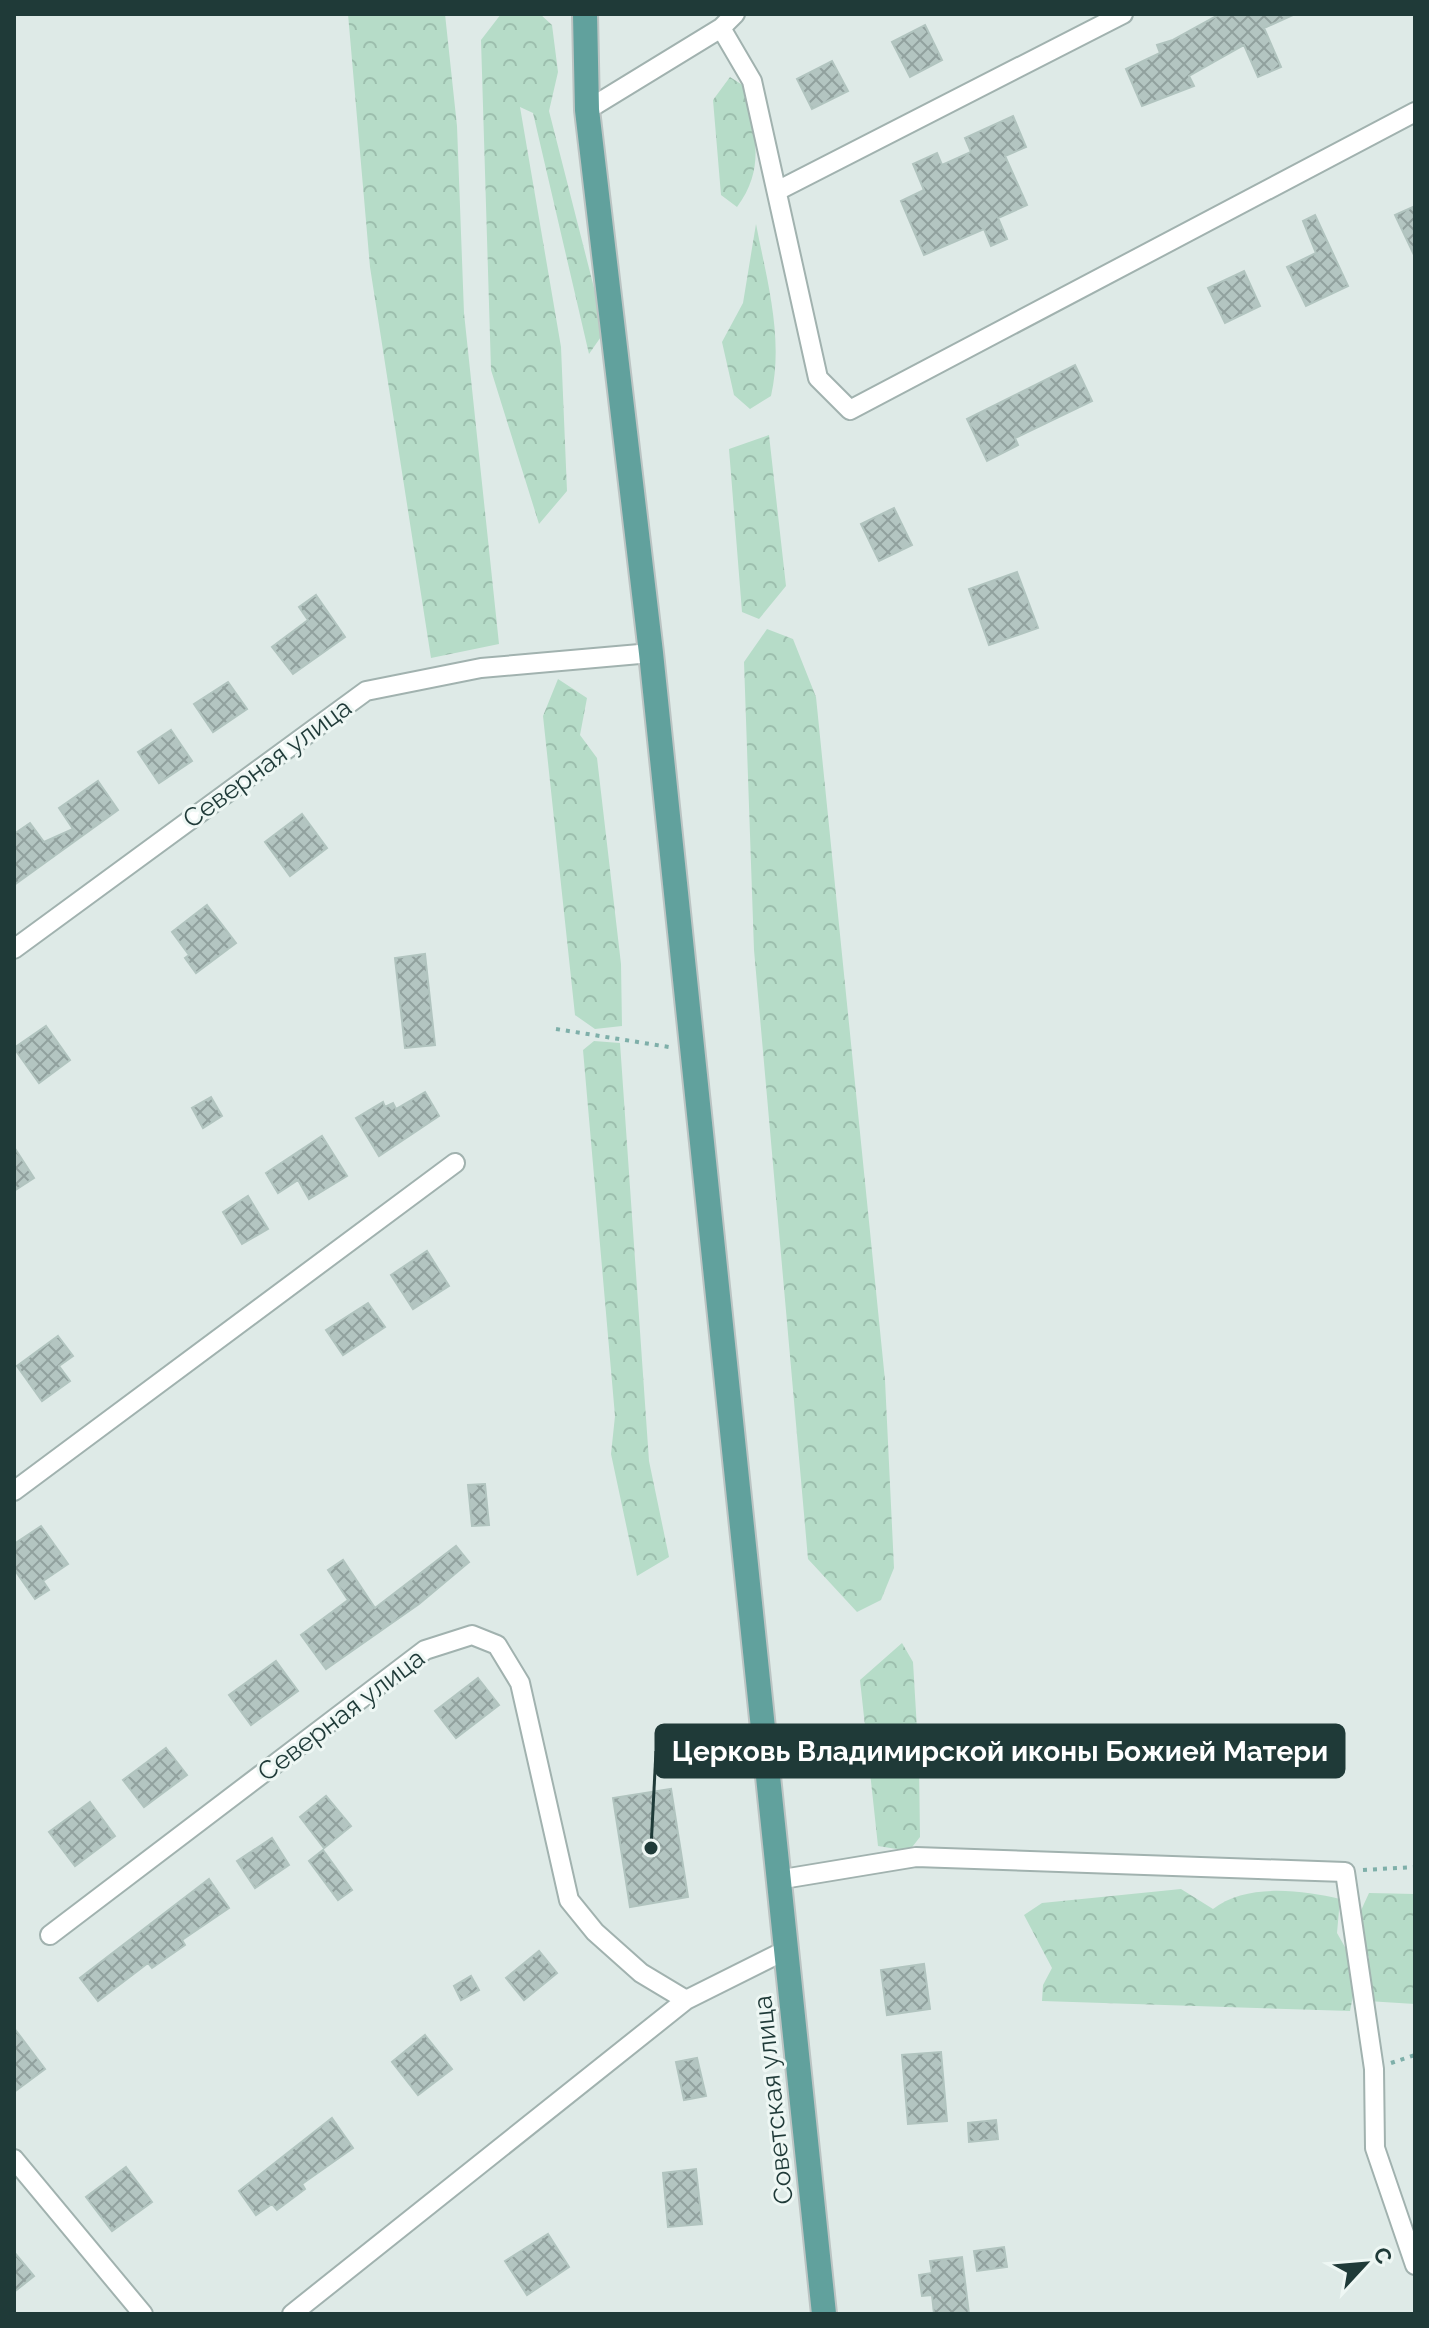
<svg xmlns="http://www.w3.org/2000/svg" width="1429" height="2328" font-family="Raleway,sans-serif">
	<defs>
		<pattern id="forest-crowns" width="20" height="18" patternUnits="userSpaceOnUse" patternTransform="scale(2)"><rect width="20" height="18" fill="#b6dcc8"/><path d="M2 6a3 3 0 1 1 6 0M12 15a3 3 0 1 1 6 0" fill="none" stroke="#9cbead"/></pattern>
		<pattern id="building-cross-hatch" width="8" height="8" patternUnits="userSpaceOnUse" patternTransform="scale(2)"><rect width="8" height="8" fill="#b3c5c1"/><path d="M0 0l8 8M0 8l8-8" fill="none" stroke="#91a19e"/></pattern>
	</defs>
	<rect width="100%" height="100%" fill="#deeae7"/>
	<path fill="url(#forest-crowns)" d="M 348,14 L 445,14 L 457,126 L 464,313 L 499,644 L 431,658 L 370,267 Z
		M 501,14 L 540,14 L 552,25 L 558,72 L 549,111 L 605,331 L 589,354 L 533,113 L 520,107 L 561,347 L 567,491 L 539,524 L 491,370 L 481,40 Z
		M 730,77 L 744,86 C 754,130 767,167 737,207 L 721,195 L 713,100 Z
		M 756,224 C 767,281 784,338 771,396 L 750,409 L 734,395 L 722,342 L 743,303 Z
		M 769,435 L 786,586 L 759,619 L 742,612 L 729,449 Z
		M 767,629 L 793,639 L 816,697 L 885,1380 L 894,1568 L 881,1600 L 857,1612 L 808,1559 L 754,950 L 744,662 Z
		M 558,679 L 587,698 L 580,735 L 597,758 L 621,964 L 622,1026 L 595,1029 L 575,1015 L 543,716 Z
		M 594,1041 L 620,1043 L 649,1461 L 669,1557 L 637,1576 L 611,1454 L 615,1416 L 583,1050 Z
		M 902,1643 L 913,1662 L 919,1763 L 920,1837 L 909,1851 L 878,1846 L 860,1680 Z
		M 1181,1889 L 1213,1909 C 1246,1883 1301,1890 1340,1899 L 1337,1933 L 1358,1970 L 1350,2011 L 1042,2001 L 1043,1985 L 1052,1968 L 1024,1915 L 1042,1903 Z
		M 1369,1893 L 1415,1894 L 1415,2004 L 1367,2001 L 1369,1957 L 1352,1930 Z"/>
	<path fill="url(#building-cross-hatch)" stroke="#b1c4bf" stroke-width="2" d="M 1220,14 L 1295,14 L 1264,28 L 1281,67 L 1258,77 L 1244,45 L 1189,76 L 1194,86 L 1142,106 L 1126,69 L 1160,53 L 1157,45 L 1173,40 Z
		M 925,25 L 942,60 L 910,77 L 892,42 Z
		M 832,61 L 848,91 L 812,109 L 797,79 Z
		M 1013,116 L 1026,147 L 1005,156 L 1027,205 L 998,218 L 1007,239 L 991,246 L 984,229 L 924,255 L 901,201 L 924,190 L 913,164 L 937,153 L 942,165 L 971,152 L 965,138 Z
		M 1415,206 L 1415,257 L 1395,215 Z
		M 1315,215 L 1348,286 L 1306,306 L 1287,267 L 1316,253 L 1303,221 Z
		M 1244,271 L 1260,306 L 1225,323 L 1208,288 Z
		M 1075,365 L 1092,401 L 1015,438 L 1018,445 L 987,461 L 967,419 Z
		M 894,508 L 912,545 L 879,561 L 861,524 Z
		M 1017,572 L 1038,628 L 989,645 L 969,589 Z
		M 316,595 L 345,637 L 293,674 L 272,647 L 308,620 L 299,607 Z
		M 228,682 L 247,709 L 213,732 L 194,704 Z
		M 171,730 L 192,761 L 159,783 L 138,752 Z
		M 98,781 L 118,810 L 14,885 L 14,834 L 30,823 L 44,842 L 73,829 L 59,808 Z
		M 302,814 L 327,848 L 290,876 L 265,842 Z
		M 207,905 L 236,943 L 196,973 L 185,958 L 189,955 L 172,932 Z
		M 425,954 L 435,1045 L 405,1048 L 395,958 Z
		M 46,1026 L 70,1060 L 39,1083 L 14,1048 Z
		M 425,1092 L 439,1116 L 379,1156 L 356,1118 L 383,1102 L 385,1107 L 393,1103 L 396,1109 Z
		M 211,1097 L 222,1116 L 203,1128 L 192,1108 Z
		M 322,1136 L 347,1176 L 309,1199 L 298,1180 L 278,1193 L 266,1173 Z
		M 14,1147 L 34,1178 L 14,1191 Z
		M 248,1196 L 268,1229 L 242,1244 L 223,1212 Z
		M 427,1251 L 449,1286 L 413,1309 L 391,1275 Z
		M 368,1303 L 385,1327 L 343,1355 L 326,1330 Z
		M 58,1336 L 73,1356 L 59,1366 L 70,1381 L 42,1401 L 17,1366 Z
		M 485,1484 L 489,1525 L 472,1526 L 468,1485 Z
		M 41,1526 L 68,1564 L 43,1581 L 49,1590 L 35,1599 L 14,1569 L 14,1544 Z
		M 456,1546 L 469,1562 L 419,1604 L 326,1669 L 301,1635 L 348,1600 L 328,1570 L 343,1560 L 375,1608 Z
		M 276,1661 L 298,1691 L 251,1725 L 229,1695 Z
		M 478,1678 L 499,1705 L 456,1738 L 435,1711 Z
		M 166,1748 L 187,1775 L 144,1807 L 123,1780 Z
		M 671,1789 L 688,1897 L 630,1907 L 613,1798 Z
		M 326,1796 L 351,1826 L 324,1848 L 300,1817 Z
		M 90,1802 L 115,1836 L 75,1866 L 49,1832 Z
		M 272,1838 L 289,1865 L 255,1888 L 237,1861 Z
		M 323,1850 L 352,1890 L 338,1900 L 309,1861 Z
		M 209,1879 L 229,1908 L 182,1940 L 185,1945 L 152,1968 L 148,1963 L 98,2001 L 80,1978 Z
		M 539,1951 L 557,1973 L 524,2000 L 506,1978 Z
		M 924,1964 L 930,2009 L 887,2015 L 881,1970 Z
		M 471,1976 L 479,1990 L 461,2000 L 454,1986 Z
		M 14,2028 L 45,2069 L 14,2092 Z
		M 425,2035 L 452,2069 L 418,2095 L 392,2062 Z
		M 941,2052 L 947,2121 L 908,2124 L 902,2055 Z
		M 697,2058 L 706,2096 L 684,2100 L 676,2062 Z
		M 332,2118 L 353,2148 L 302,2184 L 305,2189 L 277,2210 L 272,2204 L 256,2215 L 239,2191 Z
		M 996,2120 L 998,2139 L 969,2142 L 968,2123 Z
		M 126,2167 L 152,2202 L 112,2231 L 86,2197 Z
		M 696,2169 L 702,2224 L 668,2227 L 663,2173 Z
		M 548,2234 L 569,2267 L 527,2295 L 505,2261 Z
		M 1004,2247 L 1007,2267 L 977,2271 L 974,2251 Z
		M 14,2252 L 34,2276 L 14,2292 Z
		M 962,2257 L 969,2314 L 934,2314 L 932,2295 L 922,2296 L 919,2275 L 932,2273 L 930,2261 Z"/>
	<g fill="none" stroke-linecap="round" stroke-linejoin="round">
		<defs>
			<path id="street" d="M 721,28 L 752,81 L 818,378 L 850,410 L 1415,112
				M 587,110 L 721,28 L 735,14
				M 777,191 L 1123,14
				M 14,949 L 366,691 L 481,668 L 651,653
				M 14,1491 L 455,1163
				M 777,1880 L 916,1857 L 1345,1872 L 1374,2069 L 1375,2148 L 1415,2265
				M 50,1935 L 425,1650 L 472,1635 L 497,1645 L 520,1683 L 569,1900 L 595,1932 L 641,1973 L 686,2000
				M 14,2159 L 143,2314
				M 292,2314 L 686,2000 L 784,1951"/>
			<path id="primary" d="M 585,14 L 587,110 L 651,653 L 824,2314"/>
		</defs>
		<use href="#street" stroke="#a1b2af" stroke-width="22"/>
		<use href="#primary" stroke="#bcc4c3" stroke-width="28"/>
		<path stroke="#7eafa9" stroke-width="4" stroke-dasharray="4 6" stroke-linecap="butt" d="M 556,1029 L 669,1047
			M 1363,1870 L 1415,1867
			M 1391,2063 L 1415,2055"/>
		<use href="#street" stroke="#fff" stroke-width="18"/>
		<use href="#primary" stroke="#61a19d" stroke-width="24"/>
	</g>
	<g text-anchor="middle" stroke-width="6" stroke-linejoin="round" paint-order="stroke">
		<g font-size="26" fill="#1f3a38" stroke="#eef7f4">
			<text transform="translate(267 763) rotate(-36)" y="9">Северная улица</text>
			<text transform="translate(341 1715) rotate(-37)" y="9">Северная улица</text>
			<text transform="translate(773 2100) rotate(-96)" y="9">Советская улица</text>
		</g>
	</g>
	<path fill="none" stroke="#1f3a38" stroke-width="3" d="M651 1848L656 1751"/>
	<circle fill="#1f3a38" stroke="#eef7f4" stroke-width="3" cx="651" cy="1848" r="8"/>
	<rect fill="#1f3a38" stroke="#1f3a38" stroke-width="3" x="656" y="1725" width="688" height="52" rx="8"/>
	<g font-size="28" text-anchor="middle" font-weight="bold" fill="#fff">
		<text x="1000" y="1761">Церковь Владимирской иконы Божией Матери</text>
	</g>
	<rect width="1429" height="2328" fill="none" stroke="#1f3a38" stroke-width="32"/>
	<g transform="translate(1365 2264) rotate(64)" stroke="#eef7f4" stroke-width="6" paint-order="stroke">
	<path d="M0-6L14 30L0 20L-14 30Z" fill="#1f3a38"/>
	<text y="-12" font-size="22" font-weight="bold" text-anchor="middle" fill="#1f3a38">С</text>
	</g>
</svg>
